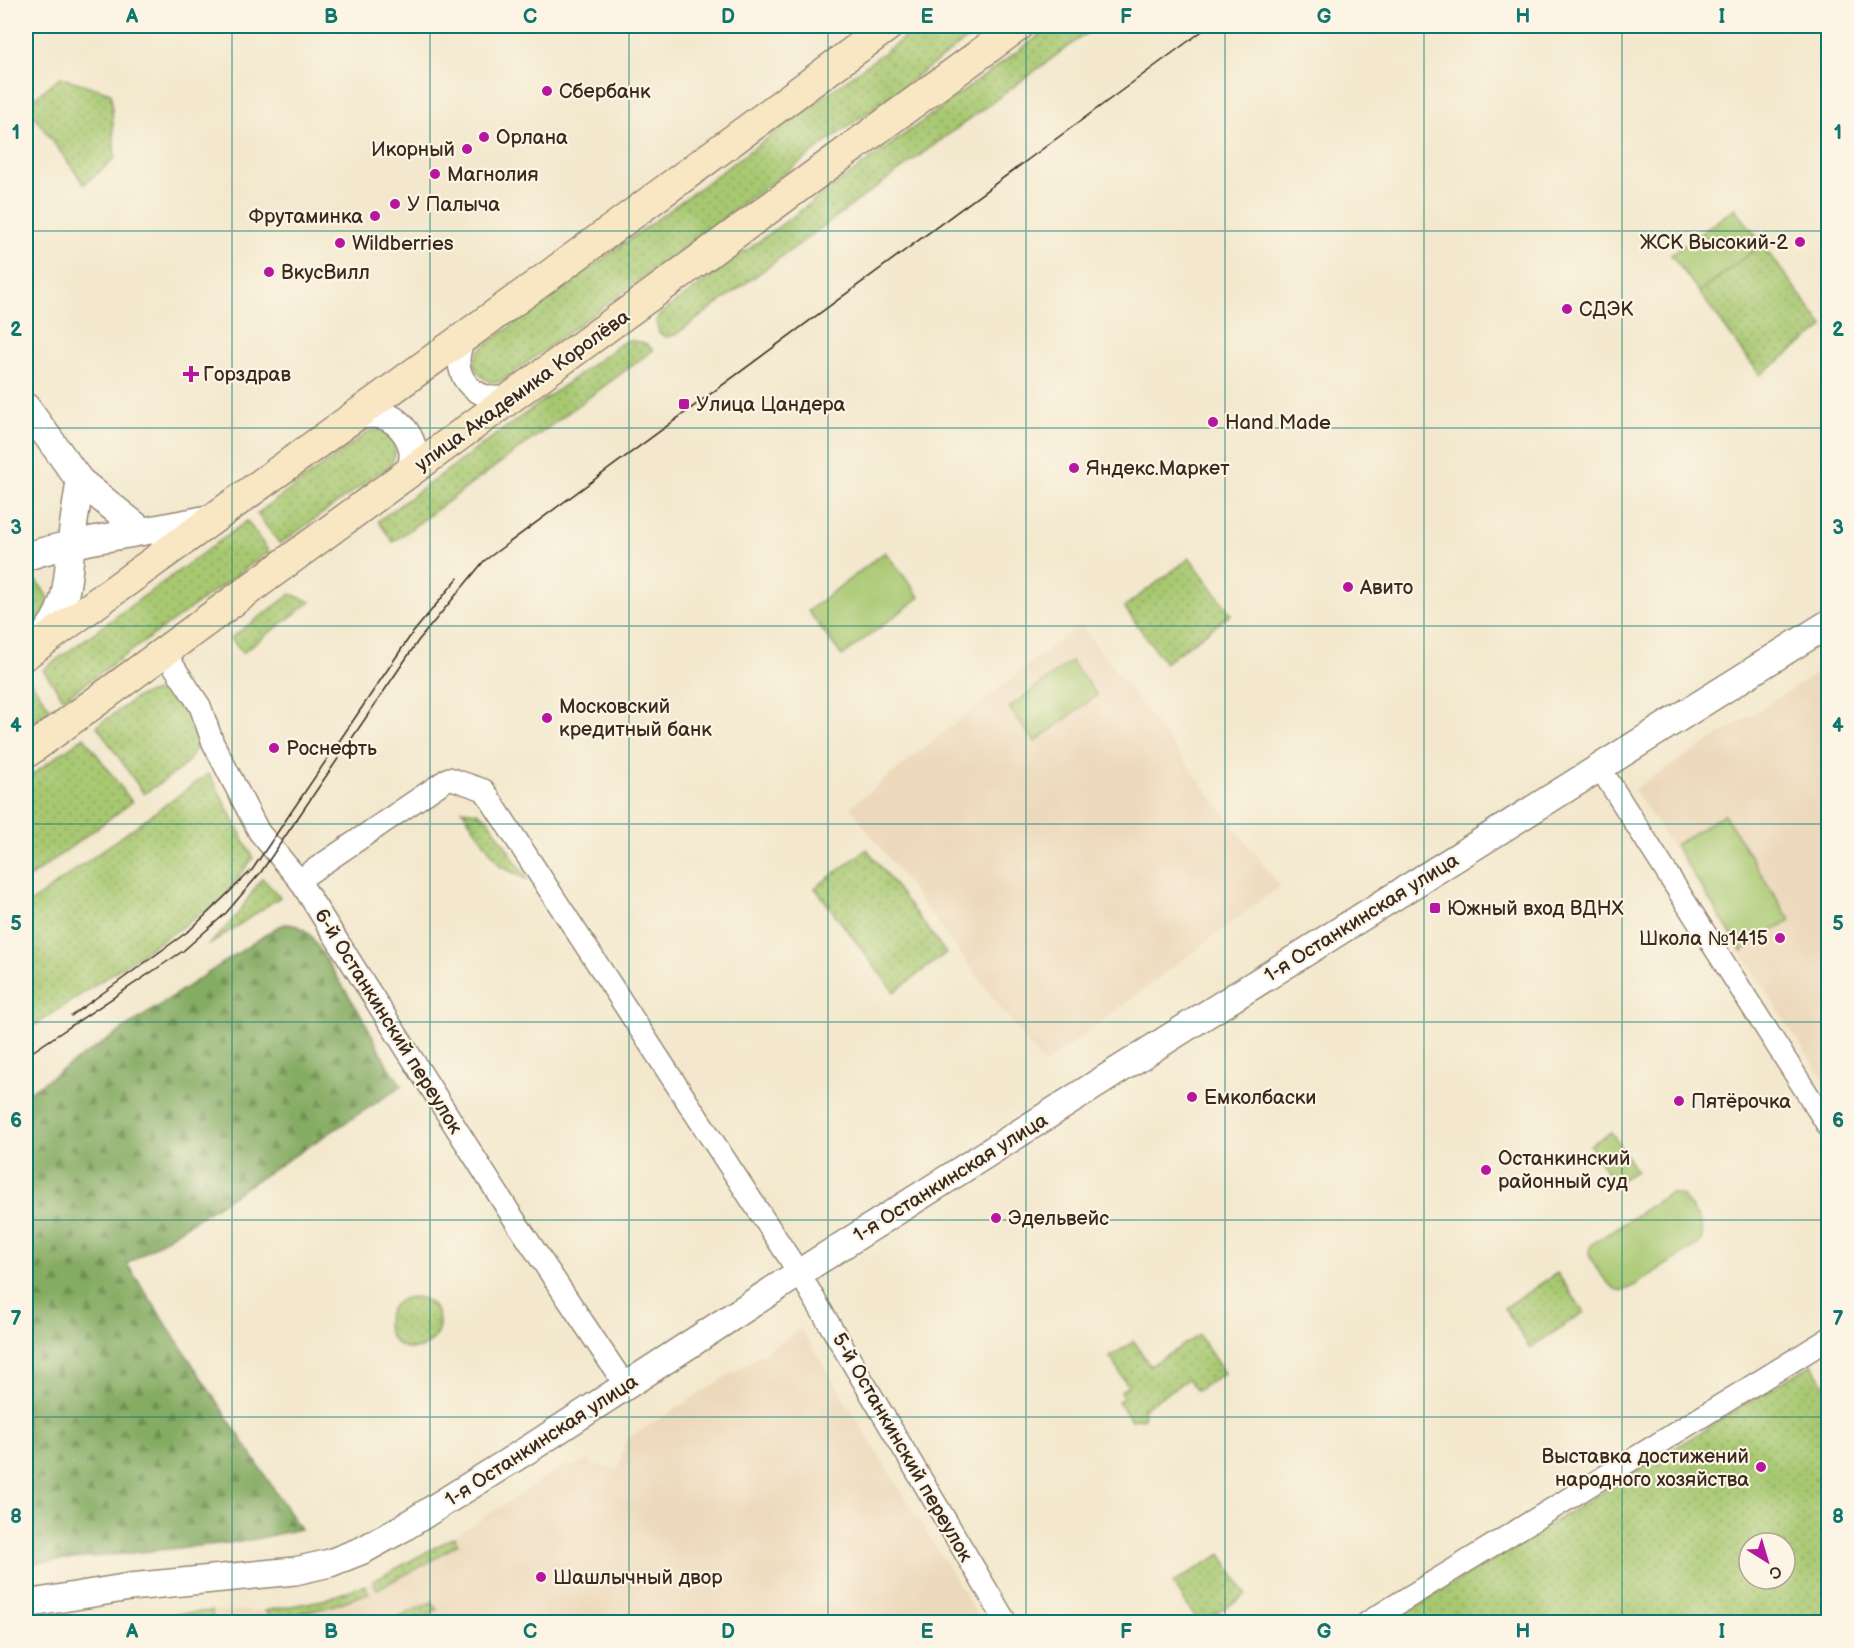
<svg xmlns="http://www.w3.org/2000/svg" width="1854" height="1648" font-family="'Balsamiq Sans',sans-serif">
	<defs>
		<pattern id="grass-dots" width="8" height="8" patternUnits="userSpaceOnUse" patternTransform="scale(1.5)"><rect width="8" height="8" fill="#a7c871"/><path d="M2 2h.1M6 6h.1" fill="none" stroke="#89a35c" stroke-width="1.8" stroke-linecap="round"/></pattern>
		<pattern id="forest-firs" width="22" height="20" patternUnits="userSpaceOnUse" patternTransform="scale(1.5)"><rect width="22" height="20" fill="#85ac63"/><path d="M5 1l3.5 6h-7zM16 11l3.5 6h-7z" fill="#6e8c51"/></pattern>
	</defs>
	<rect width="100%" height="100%" fill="#fcf5e5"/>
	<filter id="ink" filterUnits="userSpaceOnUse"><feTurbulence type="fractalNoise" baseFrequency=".0167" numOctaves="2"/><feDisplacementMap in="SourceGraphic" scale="12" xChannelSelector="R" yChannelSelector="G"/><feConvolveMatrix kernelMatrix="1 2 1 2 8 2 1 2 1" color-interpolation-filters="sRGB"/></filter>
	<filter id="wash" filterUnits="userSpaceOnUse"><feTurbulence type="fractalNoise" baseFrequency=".008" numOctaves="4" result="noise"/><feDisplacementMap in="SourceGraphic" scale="24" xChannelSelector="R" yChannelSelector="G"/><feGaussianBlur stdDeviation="1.35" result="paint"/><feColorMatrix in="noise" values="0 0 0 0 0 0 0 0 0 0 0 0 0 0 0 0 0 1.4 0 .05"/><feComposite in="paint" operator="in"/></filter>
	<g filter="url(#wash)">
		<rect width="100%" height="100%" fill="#f3e8cd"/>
		<path fill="#ecd8ba" d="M 1080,624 L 1280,886 L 1044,1065 L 850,807 Z
			M 1828,666 L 1828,1087 L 1634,789 Z
			M 801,1329 L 982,1622 L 83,1622 L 212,1611 L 265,1611 L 323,1600 L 365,1585 L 399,1569 L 454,1537 L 566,1464 L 571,1466 L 581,1464 L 588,1459 L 591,1464 L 618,1469 L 626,1440 Z"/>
		<path fill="url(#grass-dots)" stroke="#717948" stroke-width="1.5" fill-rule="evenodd" d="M 920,26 L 985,26 L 502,381 C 488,385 477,376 474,362 L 479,350 Z
			M 1052,26 L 1096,26 L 675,335 L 666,337 L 659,333 L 656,321 L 660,314 Z
			M 60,77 L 111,93 L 115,159 L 84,184 L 26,105 Z
			M 1762,244 L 1824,327 L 1760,375 L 1699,292 Z
			M 629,340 L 645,343 L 653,350 L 393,542 L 378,521 L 622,343 Z
			M 373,430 C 392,431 402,450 390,465 L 280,544 L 257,514 L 368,432 Z
			M 247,521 L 269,552 L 64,699 L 43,670 Z
			M 1190,558 L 1231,614 L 1165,663 L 1124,607 Z
			M 26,577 C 37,578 44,590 49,600 C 47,616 38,624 26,634 Z
			M 291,594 L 311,602 L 242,653 L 231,638 Z
			M 30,681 L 51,709 L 26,728 L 26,684 Z
			M 156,691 C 180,697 199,713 198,739 C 197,745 196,751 192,756 C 181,772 160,782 144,794 L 97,726 L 137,697 Z
			M 84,737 L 132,802 L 26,880 L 26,779 Z
			M 208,774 L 211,777 L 253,858 L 222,900 L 26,1031 L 26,906 Z
			M 462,810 L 477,812 L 487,818 L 528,880 L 500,866 Z
			M 867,849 L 946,953 L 894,992 L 815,888 Z
			M 262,878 L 280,897 L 209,945 L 237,915 Z
			M 1557,1273 L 1584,1312 L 1530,1348 L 1504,1308 Z
			M387 1323a26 26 0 1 1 52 0a26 26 0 1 1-52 0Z
			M 1199,1335 L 1224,1373 L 1197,1391 L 1188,1379 L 1143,1409 L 1144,1418 L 1131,1420 L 1118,1401 L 1124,1397 L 1121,1391 L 1128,1386 L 1110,1357 L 1134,1341 L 1150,1366 Z
			M 1812,1364 L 1828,1391 L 1828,1622 L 1390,1622 ZM 1749,1543 L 1785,1543 L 1785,1579 L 1749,1579 Z
			M 454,1537 L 458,1544 L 424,1565 L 377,1589 L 373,1581 Z
			M 1221,1554 L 1246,1595 L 1203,1622 L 1198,1622 L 1173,1583 Z
			M 365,1585 L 369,1593 L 325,1608 L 278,1618 L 273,1617 L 265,1611 L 323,1600 Z
			M 432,1602 L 437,1610 L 417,1622 L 388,1622 Z
			M 212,1611 L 213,1622 L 83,1622 Z"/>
		<path fill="url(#forest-firs)" stroke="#606b40" stroke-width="1.5" d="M 285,924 C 297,924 303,928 311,936 L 363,1018 L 387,1064 L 402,1086 L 127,1264 L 300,1529 L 246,1541 L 26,1564 L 26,1094 L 277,927 Z"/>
		<path fill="#a7c871" stroke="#717948" stroke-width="1.5" d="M 1735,208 L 1762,244 L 1699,292 L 1671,255 Z
			M 885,552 L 920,597 L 842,656 L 808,611 Z
			M 1071,661 L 1097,695 L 1035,742 L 1009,708 Z
			M 1724,814 L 1790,920 L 1742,951 L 1675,845 Z
			M 1611,1132 L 1636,1171 L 1614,1184 L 1590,1145 Z
			M 1670,1193 L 1682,1196 C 1692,1208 1708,1227 1700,1243 L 1632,1287 C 1627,1289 1623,1292 1618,1290 C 1609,1288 1591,1263 1589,1253 C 1589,1249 1590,1248 1592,1244 Z"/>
	</g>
	<g filter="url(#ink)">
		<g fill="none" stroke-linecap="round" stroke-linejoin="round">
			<defs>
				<path id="minor" d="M 468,334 C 443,370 474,409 515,394
					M 165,653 L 200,706 L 213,743 L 259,832 L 299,880 L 510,1213 L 625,1385
					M 1600,768 L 1828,1126
					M 299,880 L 449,778 L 484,790 L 799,1273 L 1006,1622
					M 1368,1622 L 1828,1339"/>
				<path id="tertiary" d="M 26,407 L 80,481 L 141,530
					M 354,415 C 363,415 373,413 382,415 C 403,421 419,446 411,467 C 409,471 405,475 402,478
					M 26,557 C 46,549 67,546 89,541 C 130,533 172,527 213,518
					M 39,641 C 68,611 67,584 71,546 C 73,524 77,503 80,481
					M 26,1604 L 130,1587 L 295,1571 L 330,1563 L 363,1550 L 401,1529 L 532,1447 L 799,1273 L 1177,1033 L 1828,624"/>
				<path id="secondary" d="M 26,654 L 554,272 L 888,26
					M 26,753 L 1018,26"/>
			</defs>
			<use href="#minor" stroke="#978976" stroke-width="24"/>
			<use href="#tertiary" stroke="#978976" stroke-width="30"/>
			<use href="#secondary" stroke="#978976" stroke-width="33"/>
			<use href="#minor" stroke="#fff" stroke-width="21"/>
			<use href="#tertiary" stroke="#fff" stroke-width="27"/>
			<use href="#secondary" stroke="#f9e7c3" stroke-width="30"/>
			<path stroke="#3b2a1e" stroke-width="1.5" d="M 71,1016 L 190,930 L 252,870 L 411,635 L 458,578
				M 26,1056 L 183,951 L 226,913 L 261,872 L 418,641 L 484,561 L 1209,26"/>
		</g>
	</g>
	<path fill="none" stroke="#0f766e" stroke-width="1.5" stroke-opacity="0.55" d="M 232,26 L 232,1622M 430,26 L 430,1622M 629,26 L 629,1622M 828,26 L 828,1622M 1026,26 L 1026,1622M 1225,26 L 1225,1622M 1424,26 L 1424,1622M 1622,26 L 1622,1622M 26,231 L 1828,231M 26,428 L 1828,428M 26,626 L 1828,626M 26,824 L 1828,824M 26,1022 L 1828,1022M 26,1220 L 1828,1220M 26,1417 L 1828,1417"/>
	<g fill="#b5179e" stroke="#fcf5e5" stroke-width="2">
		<circle cx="547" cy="91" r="6"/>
		<circle cx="484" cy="137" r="6"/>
		<circle cx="467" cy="149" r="6"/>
		<circle cx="435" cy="174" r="6"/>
		<circle cx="395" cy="204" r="6"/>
		<circle cx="375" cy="216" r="6"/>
		<circle cx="1800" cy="242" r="6"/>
		<circle cx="340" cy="243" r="6"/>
		<circle cx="269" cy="272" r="6"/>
		<circle cx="1567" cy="309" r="6"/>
		<path d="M188 365h6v6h6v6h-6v6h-6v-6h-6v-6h6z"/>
		<rect x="678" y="398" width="12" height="12" rx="3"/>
		<circle cx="1213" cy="422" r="6"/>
		<circle cx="1074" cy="468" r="6"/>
		<circle cx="1348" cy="587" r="6"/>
		<circle cx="547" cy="718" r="6"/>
		<circle cx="274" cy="748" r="6"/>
		<rect x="1429" y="902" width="12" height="12" rx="3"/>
		<circle cx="1780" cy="938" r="6"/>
		<circle cx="1192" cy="1097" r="6"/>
		<circle cx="1679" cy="1101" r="6"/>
		<circle cx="1486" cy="1170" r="6"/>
		<circle cx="996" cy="1218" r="6"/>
		<circle cx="1761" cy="1467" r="6"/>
		<circle cx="541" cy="1577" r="6"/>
	</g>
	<g text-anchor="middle" stroke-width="4.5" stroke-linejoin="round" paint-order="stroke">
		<g font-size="20" fill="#3b2a1e" stroke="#fcf5e5" text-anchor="start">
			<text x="559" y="98">Сбербанк</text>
			<text x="496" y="144">Орлана</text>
			<text x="455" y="156" text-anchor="end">Икорный</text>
			<text x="447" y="181">Магнолия</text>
			<text x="407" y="211">У Палыча</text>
			<text x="363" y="223" text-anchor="end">Фрутаминка</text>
			<text x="1788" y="249" text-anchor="end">ЖСК Высокий-2</text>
			<text x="352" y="250">Wildberries</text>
			<text x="281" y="279">ВкусВилл</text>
			<text x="1579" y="316">СДЭК</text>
			<text x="203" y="381">Горздрав</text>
			<text x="696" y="411">Улица Цандера</text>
			<text x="1225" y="429">Hand Made</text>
			<text x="1086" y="475">Яндекс.Маркет</text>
			<text x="1360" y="594">Авито</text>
			<text x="559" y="713">Московский<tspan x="559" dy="23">кредитный банк</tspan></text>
			<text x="286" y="755">Роснефть</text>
			<text x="1447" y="915">Южный вход ВДНХ</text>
			<text x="1768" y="945" text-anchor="end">Школа №1415</text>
			<text x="1204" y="1104">Емколбаски</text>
			<text x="1691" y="1108">Пятёрочка</text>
			<text x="1498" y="1165">Останкинский<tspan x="1498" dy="23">районный суд</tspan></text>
			<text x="1008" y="1225">Эдельвейс</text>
			<text x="1749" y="1463" text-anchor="end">Выставка достижений<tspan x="1749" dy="23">народного хозяйства</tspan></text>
			<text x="553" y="1584">Шашлычный двор</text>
		</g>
		<g font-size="20" fill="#3b2a1e" stroke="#fcf5e5">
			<text transform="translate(522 390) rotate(-36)" y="7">улица Академика Королёва</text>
			<text transform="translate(1361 917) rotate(-32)" y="7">1-я Останкинская улица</text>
			<text transform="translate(389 1021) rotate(58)" y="7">6-й Останкинский переулок</text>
			<text transform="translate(950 1177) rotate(-32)" y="7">1-я Останкинская улица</text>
			<text transform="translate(541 1440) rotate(-33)" y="7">1-я Останкинская улица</text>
			<text transform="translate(903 1447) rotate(60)" y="7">5-й Останкинский переулок</text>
		</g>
	</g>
	<rect width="1854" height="1648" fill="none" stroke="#fcf5e5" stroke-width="66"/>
	<g transform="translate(1767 1561) rotate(143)"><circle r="28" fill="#fcf5e5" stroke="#afa495" stroke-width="1.5"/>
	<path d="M0-4.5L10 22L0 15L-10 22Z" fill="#b5179e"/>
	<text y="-9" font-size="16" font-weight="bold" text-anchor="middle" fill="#3b2a1e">С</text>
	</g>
	<rect x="33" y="33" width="1788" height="1582" fill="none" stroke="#0f766e" stroke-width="2"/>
	<g font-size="20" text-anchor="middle" font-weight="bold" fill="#0f766e">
		<text x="132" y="23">A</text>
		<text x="331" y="23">B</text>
		<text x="530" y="23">C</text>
		<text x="728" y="23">D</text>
		<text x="927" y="23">E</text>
		<text x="1126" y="23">F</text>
		<text x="1324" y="23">G</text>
		<text x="1523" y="23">H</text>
		<text x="1722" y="23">I</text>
		<text x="16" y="139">1</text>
		<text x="1838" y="139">1</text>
		<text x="16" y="336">2</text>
		<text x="1838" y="336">2</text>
		<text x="16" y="534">3</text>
		<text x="1838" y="534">3</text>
		<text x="16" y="732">4</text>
		<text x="1838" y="732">4</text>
		<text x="16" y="930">5</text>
		<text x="1838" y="930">5</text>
		<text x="16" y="1127">6</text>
		<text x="1838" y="1127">6</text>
		<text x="16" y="1325">7</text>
		<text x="1838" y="1325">7</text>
		<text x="16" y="1523">8</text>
		<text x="1838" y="1523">8</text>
		<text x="132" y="1638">A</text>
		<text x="331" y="1638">B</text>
		<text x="530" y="1638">C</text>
		<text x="728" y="1638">D</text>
		<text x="927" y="1638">E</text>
		<text x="1126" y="1638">F</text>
		<text x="1324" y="1638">G</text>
		<text x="1523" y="1638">H</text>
		<text x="1722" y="1638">I</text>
	</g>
</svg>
